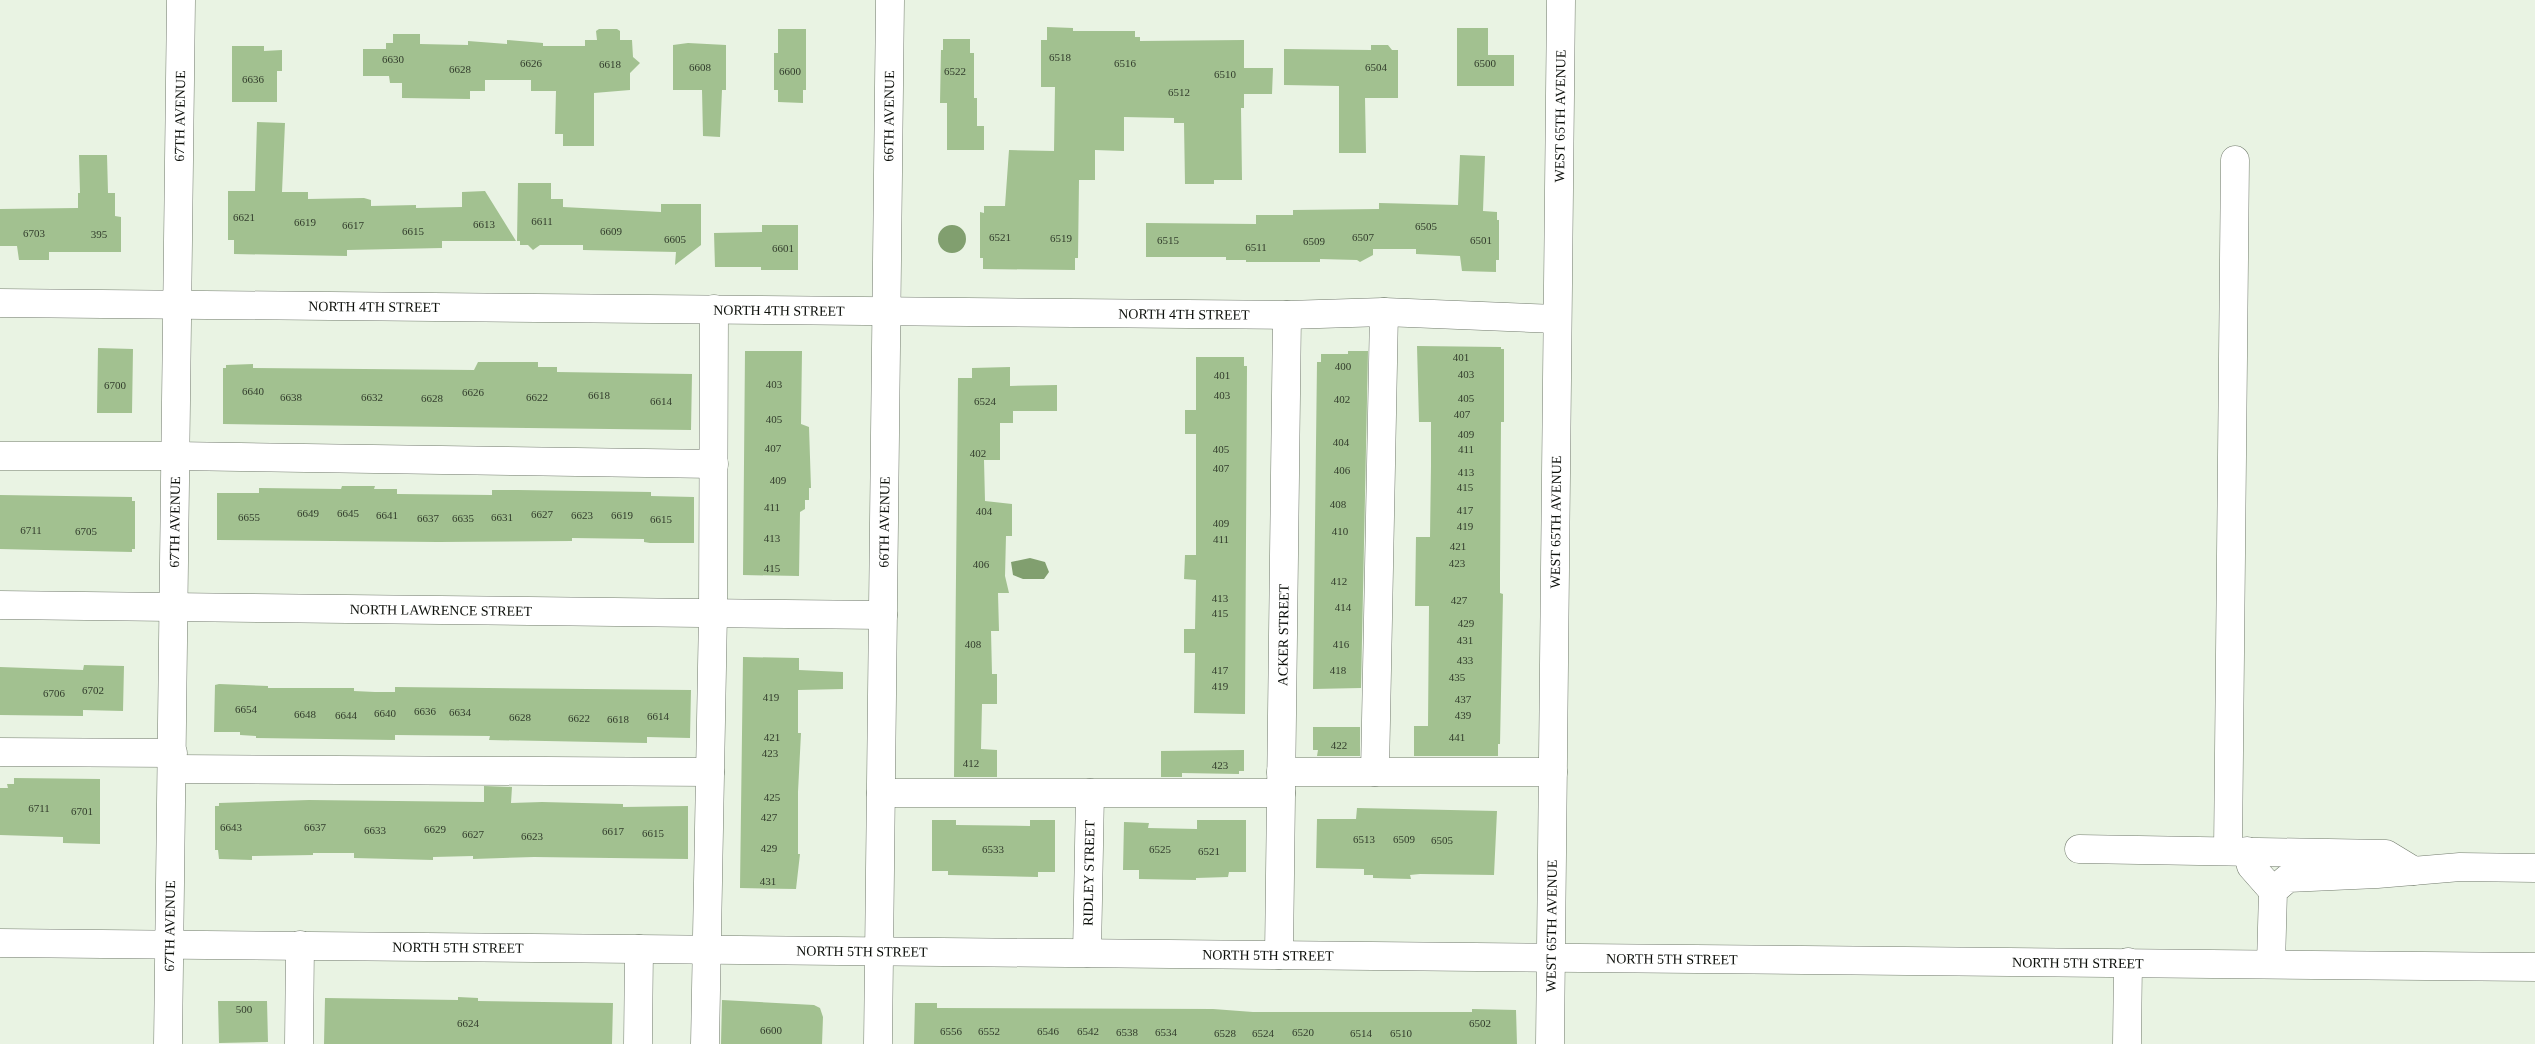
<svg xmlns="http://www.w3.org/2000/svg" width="2535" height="1044" font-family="Georgia,serif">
	<rect width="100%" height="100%" fill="#e9f3e3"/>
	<path fill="#819f6f" d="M938 239a14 14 0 1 1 28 0a14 14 0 1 1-28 0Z
		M 1030,558 L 1045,562 L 1049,572 L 1044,579 L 1023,579 L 1013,575 L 1011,562 Z"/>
	<path fill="#a2c190" d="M 1047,27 L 1073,28 L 1073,31 L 1135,31 L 1135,37 L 1140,37 L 1140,41 L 1244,40 L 1244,68 L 1273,68 L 1272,94 L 1244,94 L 1244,108 L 1241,108 L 1242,180 L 1214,180 L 1214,184 L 1185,184 L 1184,123 L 1174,123 L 1174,118 L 1124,117 L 1124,151 L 1095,150 L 1095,180 L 1079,180 L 1078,258 L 1075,258 L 1075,270 L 983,269 L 983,258 L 980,258 L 980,212 L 984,213 L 984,206 L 1005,206 L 1009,150 L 1054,151 L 1055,87 L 1041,87 L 1041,40 L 1047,40 Z
		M 1457,28 L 1488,28 L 1488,55 L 1514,55 L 1514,86 L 1457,86 Z
		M 599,29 L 617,29 L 620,31 L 620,40 L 632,40 L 633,57 L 640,63 L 630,73 L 630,90 L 594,93 L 594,146 L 563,146 L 563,134 L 555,134 L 556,91 L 531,91 L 531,80 L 485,80 L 485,91 L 470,91 L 470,99 L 402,98 L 402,83 L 390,83 L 389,76 L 363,76 L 363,49 L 386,49 L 386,43 L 393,43 L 393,34 L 420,34 L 420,44 L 468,45 L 468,41 L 507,44 L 507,40 L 543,43 L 543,46 L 585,46 L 585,40 L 597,40 L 596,31 Z
		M 778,29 L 806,29 L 806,90 L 803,90 L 803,103 L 778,102 L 778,90 L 774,90 L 774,53 L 778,53 Z
		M 943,39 L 970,39 L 970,53 L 974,53 L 974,98 L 977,98 L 977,126 L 984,126 L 984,150 L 947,150 L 947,103 L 940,103 L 941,50 L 943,50 Z
		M 688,43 L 726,45 L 726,90 L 722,90 L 720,137 L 703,136 L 702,90 L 673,90 L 673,45 Z
		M 1371,45 L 1388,45 L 1392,50 L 1398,50 L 1398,98 L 1365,98 L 1366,153 L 1339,153 L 1339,86 L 1284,85 L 1284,49 L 1371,50 Z
		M 232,46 L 264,46 L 264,51 L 282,50 L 282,71 L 277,71 L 277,102 L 232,102 Z
		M 257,122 L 285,123 L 282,192 L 308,192 L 308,199 L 364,198 L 371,200 L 371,206 L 416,205 L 416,208 L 462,207 L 462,192 L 485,191 L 516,241 L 442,241 L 442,248 L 347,250 L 347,256 L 234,254 L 234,240 L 228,240 L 228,191 L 255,191 Z
		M 79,155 L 107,155 L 108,193 L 115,193 L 115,216 L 121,217 L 121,252 L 49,252 L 49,260 L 19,260 L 17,246 L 0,246 L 0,209 L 78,208 L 78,193 L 80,193 Z
		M 1460,155 L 1485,156 L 1483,211 L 1497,212 L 1497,220 L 1499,220 L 1499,260 L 1496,260 L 1496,272 L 1462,271 L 1460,256 L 1416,254 L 1416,249 L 1373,249 L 1373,255 L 1360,262 L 1357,260 L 1320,259 L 1320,262 L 1246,262 L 1246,260 L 1226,260 L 1226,257 L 1146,257 L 1146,223 L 1256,224 L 1256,215 L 1293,215 L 1293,210 L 1379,209 L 1379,203 L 1458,205 Z
		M 518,183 L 551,183 L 551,199 L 563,199 L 563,207 L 661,212 L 661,204 L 701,204 L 701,245 L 675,265 L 676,252 L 583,250 L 583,245 L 540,245 L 533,250 L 528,245 L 520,245 L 520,241 L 517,241 Z
		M 762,225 L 798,225 L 798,270 L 761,270 L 761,267 L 715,267 L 714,233 L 762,232 Z
		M 1417,346 L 1501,347 L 1501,349 L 1504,349 L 1504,422 L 1501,422 L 1500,574 L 1500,593 L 1503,594 L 1500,744 L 1498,744 L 1498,756 L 1414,756 L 1414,726 L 1428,726 L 1429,606 L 1415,606 L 1416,537 L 1430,537 L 1431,466 L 1431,422 L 1419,422 Z
		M 98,348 L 133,349 L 132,413 L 97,413 Z
		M 745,351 L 802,351 L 801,424 L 809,427 L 811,488 L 809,488 L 809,500 L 805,500 L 805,509 L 800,512 L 799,576 L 743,575 Z
		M 1348,351 L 1368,351 L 1361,688 L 1313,689 L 1317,362 L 1321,362 L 1321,354 L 1348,354 Z
		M 1196,357 L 1244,357 L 1244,366 L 1247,366 L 1245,714 L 1194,713 L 1195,653 L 1184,653 L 1184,629 L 1195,629 L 1196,580 L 1184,579 L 1185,555 L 1196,555 L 1196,434 L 1185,434 L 1185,410 L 1196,410 Z
		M 478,362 L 538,362 L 538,367 L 557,367 L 557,372 L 692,374 L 691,430 L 223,424 L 223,368 L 226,368 L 226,365 L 253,364 L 253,368 L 474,370 Z
		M 1010,367 L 1010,386 L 1057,385 L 1057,411 L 1013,411 L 1013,423 L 1000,423 L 1000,460 L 984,460 L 985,501 L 1012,504 L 1012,536 L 1006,536 L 1005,576 L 1009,593 L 998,593 L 999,631 L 991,631 L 992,674 L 997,674 L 997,704 L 982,704 L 981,749 L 997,750 L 997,777 L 954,777 L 958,378 L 972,378 L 972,368 Z
		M 342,486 L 375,486 L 374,489 L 397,489 L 397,494 L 492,495 L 492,490 L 518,490 L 651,492 L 651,496 L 694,497 L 694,543 L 650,543 L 644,542 L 644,539 L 572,538 L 572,541 L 438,542 L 217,540 L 217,493 L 259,493 L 259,488 L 341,489 Z
		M 0,495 L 132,497 L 132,501 L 135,501 L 135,549 L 132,549 L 132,552 L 0,549 Z
		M 743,657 L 799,658 L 799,670 L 843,672 L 843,689 L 798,690 L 798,733 L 801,733 L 798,792 L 798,854 L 800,854 L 796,889 L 740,888 Z
		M 84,665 L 124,666 L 123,711 L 83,710 L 83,716 L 0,715 L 0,667 L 83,670 Z
		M 219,684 L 268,686 L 268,688 L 354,688 L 354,691 L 375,692 L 395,692 L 395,687 L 691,690 L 690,738 L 647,737 L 647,743 L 489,740 L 490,736 L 395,735 L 395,740 L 256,738 L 256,736 L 240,735 L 240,732 L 214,732 L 215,685 Z
		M 1313,727 L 1360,727 L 1360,756 L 1317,756 L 1318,750 L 1313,750 Z
		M 1244,750 L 1244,771 L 1239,771 L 1239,774 L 1182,773 L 1182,777 L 1161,777 L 1161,751 Z
		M 14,778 L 100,779 L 100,844 L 63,843 L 63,837 L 0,835 L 0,788 L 8,788 L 7,784 L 14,784 Z
		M 484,786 L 512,787 L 511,803 L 542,802 L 623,804 L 623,807 L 688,806 L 688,859 L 534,857 L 473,859 L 473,856 L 433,857 L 433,860 L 354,858 L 354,853 L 313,853 L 313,855 L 252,856 L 252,860 L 219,859 L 218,850 L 215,850 L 215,806 L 219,806 L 219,803 L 309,800 L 484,802 Z
		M 1357,808 L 1497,811 L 1494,875 L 1420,874 L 1410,875 L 1411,879 L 1373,878 L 1373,875 L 1364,875 L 1364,869 L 1316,868 L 1317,819 L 1356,819 Z
		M 932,820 L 956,820 L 956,825 L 1030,826 L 1030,820 L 1055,820 L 1055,872 L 1038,872 L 1038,877 L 948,875 L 948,871 L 932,871 Z
		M 1197,820 L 1246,820 L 1246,872 L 1229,872 L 1228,877 L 1196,878 L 1196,880 L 1139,879 L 1139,870 L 1123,870 L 1124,822 L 1149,823 L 1148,828 L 1197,829 Z
		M 458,997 L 478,998 L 478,1001 L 613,1003 L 612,1044 L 324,1044 L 325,998 L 458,1000 Z
		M 722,1000 L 814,1005 L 820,1008 L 823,1017 L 822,1044 L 721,1044 Z
		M 218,1001 L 267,1001 L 268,1042 L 219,1043 Z
		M 915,1003 L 937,1003 L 937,1008 L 1213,1009 L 1253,1012 L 1472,1012 L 1472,1009 L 1516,1010 L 1517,1044 L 914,1044 Z"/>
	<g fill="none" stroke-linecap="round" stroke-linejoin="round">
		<defs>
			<g id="minor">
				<path id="s1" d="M 0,303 L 1287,315 L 1384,312 L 1557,319"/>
				<path d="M 0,456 L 176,456 L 714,464"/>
				<path id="s2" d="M 0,605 L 883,615"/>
				<path d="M 0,752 L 173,753"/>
				<path d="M 173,769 L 710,772"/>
				<path d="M 1281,772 L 1553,772"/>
				<path d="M 1375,772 L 1384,312"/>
				<path d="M 881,793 L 1281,793"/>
				<path d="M 2079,849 L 2386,854 L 2414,871"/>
				<path d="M 2228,851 L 2235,160"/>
				<path d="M 2247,851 L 2251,866 L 2273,891"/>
				<path id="s3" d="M 0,943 L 2535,967"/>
				<path id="s4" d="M 1087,953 L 1090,793"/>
				<path id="s5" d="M 1279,955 L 1287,315"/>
				<path d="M 2271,964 L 2273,891 L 2288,878 L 2377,874 L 2460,867 L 2535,868"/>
				<path id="s6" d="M 168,1044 L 181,0"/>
				<path d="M 299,1044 L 300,945"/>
				<path d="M 638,1044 L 639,949"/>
				<path d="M 705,1044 L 713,613 L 714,309"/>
				<path id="s7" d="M 878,1044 L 890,0"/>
				<path id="s8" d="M 1550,1044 L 1561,0"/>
				<path d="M 2127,1044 L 2128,962"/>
			</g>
		</defs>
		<use href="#minor" stroke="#727b6d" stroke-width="29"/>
		<use href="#minor" stroke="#fff" stroke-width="28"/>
	</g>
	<g text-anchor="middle" stroke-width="4" stroke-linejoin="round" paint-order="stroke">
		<g font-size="11" fill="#323c2c">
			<text x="1060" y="61">6518</text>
			<text x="393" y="63">6630</text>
			<text x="531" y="67">6626</text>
			<text x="1125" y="67">6516</text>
			<text x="1485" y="67">6500</text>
			<text x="610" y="68">6618</text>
			<text x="700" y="71">6608</text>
			<text x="1376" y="71">6504</text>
			<text x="460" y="73">6628</text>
			<text x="790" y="75">6600</text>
			<text x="955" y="75">6522</text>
			<text x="1225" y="78">6510</text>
			<text x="253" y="83">6636</text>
			<text x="1179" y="96">6512</text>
			<text x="244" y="221">6621</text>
			<text x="542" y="225">6611</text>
			<text x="305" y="226">6619</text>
			<text x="484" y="228">6613</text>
			<text x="353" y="229">6617</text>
			<text x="1426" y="230">6505</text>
			<text x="413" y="235">6615</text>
			<text x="611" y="235">6609</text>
			<text x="34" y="237">6703</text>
			<text x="99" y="238">395</text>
			<text x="1000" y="241">6521</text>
			<text x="1363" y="241">6507</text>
			<text x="1061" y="242">6519</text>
			<text x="675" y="243">6605</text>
			<text x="1168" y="244">6515</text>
			<text x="1481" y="244">6501</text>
			<text x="1314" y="245">6509</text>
			<text x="1256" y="251">6511</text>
			<text x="783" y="252">6601</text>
			<text x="1461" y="361">401</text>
			<text x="1343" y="370">400</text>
			<text x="1466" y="378">403</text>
			<text x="1222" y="379">401</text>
			<text x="774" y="388">403</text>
			<text x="115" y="389">6700</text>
			<text x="253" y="395">6640</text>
			<text x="473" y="396">6626</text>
			<text x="599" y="399">6618</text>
			<text x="1222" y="399">403</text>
			<text x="291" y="401">6638</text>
			<text x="372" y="401">6632</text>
			<text x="537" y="401">6622</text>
			<text x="432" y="402">6628</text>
			<text x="1466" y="402">405</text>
			<text x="1342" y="403">402</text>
			<text x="661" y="405">6614</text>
			<text x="985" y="405">6524</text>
			<text x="1462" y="418">407</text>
			<text x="774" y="423">405</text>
			<text x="1466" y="438">409</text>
			<text x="1341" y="446">404</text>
			<text x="773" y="452">407</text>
			<text x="1221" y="453">405</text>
			<text x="1466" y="453">411</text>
			<text x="978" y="457">402</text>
			<text x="1221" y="472">407</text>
			<text x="1342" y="474">406</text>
			<text x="1466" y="476">413</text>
			<text x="778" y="484">409</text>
			<text x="1465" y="491">415</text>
			<text x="1338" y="508">408</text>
			<text x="772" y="511">411</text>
			<text x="1465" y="514">417</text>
			<text x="984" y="515">404</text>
			<text x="308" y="517">6649</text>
			<text x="348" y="517">6645</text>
			<text x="542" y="518">6627</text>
			<text x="387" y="519">6641</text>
			<text x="582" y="519">6623</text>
			<text x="622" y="519">6619</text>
			<text x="249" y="521">6655</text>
			<text x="502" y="521">6631</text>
			<text x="428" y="522">6637</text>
			<text x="463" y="522">6635</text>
			<text x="661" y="523">6615</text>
			<text x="1221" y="527">409</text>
			<text x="1465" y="530">419</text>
			<text x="31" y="534">6711</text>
			<text x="86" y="535">6705</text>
			<text x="1340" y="535">410</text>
			<text x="772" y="542">413</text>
			<text x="1221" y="543">411</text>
			<text x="1458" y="550">421</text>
			<text x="1457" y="567">423</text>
			<text x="981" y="568">406</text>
			<text x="772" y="572">415</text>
			<text x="1339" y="585">412</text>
			<text x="1220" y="602">413</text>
			<text x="1459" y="604">427</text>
			<text x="1343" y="611">414</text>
			<text x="1220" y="617">415</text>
			<text x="1466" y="627">429</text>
			<text x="1465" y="644">431</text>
			<text x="973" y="648">408</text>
			<text x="1341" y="648">416</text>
			<text x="1465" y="664">433</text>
			<text x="1220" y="674">417</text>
			<text x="1338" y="674">418</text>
			<text x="1457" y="681">435</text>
			<text x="1220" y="690">419</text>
			<text x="93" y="694">6702</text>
			<text x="54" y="697">6706</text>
			<text x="771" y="701">419</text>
			<text x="1463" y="703">437</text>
			<text x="246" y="713">6654</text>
			<text x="425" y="715">6636</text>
			<text x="460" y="716">6634</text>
			<text x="385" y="717">6640</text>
			<text x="305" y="718">6648</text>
			<text x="346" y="719">6644</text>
			<text x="1463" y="719">439</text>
			<text x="658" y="720">6614</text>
			<text x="520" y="721">6628</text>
			<text x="579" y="722">6622</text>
			<text x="618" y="723">6618</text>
			<text x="772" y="741">421</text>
			<text x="1457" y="741">441</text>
			<text x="1339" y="749">422</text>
			<text x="770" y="757">423</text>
			<text x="971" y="767">412</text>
			<text x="1220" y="769">423</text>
			<text x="772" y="801">425</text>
			<text x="39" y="812">6711</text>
			<text x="82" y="815">6701</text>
			<text x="769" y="821">427</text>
			<text x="231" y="831">6643</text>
			<text x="315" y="831">6637</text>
			<text x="435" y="833">6629</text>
			<text x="375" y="834">6633</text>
			<text x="613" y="835">6617</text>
			<text x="653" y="837">6615</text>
			<text x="473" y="838">6627</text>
			<text x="532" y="840">6623</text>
			<text x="1364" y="843">6513</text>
			<text x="1404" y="843">6509</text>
			<text x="1442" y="844">6505</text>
			<text x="769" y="852">429</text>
			<text x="993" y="853">6533</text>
			<text x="1160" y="853">6525</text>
			<text x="1209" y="855">6521</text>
			<text x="768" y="885">431</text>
			<text x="244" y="1013">500</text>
			<text x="468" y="1027">6624</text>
			<text x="1480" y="1027">6502</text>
			<text x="771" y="1034">6600</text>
			<text x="951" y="1035">6556</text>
			<text x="989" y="1035">6552</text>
			<text x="1048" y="1035">6546</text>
			<text x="1088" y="1035">6542</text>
			<text x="1127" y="1036">6538</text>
			<text x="1166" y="1036">6534</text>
			<text x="1303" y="1036">6520</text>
			<text x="1225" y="1037">6528</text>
			<text x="1263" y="1037">6524</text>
			<text x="1361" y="1037">6514</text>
			<text x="1401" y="1037">6510</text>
		</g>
		<g font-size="14" fill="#0d100b" stroke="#fff">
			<text dy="5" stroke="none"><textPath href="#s6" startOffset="928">67TH AVENUE</textPath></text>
			<text dy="5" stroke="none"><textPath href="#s7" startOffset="928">66TH AVENUE</textPath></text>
			<text dy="5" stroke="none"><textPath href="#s8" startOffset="928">WEST 65TH AVENUE</textPath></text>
			<text dy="5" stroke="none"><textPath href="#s1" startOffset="374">NORTH 4TH STREET</textPath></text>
			<text dy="5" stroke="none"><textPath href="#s1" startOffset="779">NORTH 4TH STREET</textPath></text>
			<text dy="5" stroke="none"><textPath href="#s1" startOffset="1184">NORTH 4TH STREET</textPath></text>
			<text dy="5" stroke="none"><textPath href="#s6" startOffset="522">67TH AVENUE</textPath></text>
			<text dy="5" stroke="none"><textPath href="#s7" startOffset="522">66TH AVENUE</textPath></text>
			<text dy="5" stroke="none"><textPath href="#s8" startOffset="522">WEST 65TH AVENUE</textPath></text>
			<text dy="5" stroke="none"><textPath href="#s2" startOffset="441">NORTH LAWRENCE STREET</textPath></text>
			<text dy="5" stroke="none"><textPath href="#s5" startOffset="320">ACKER STREET</textPath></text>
			<text dy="5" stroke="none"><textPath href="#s4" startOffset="80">RIDLEY STREET</textPath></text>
			<text dy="5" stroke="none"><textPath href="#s6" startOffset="118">67TH AVENUE</textPath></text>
			<text dy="5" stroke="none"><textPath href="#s8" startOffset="118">WEST 65TH AVENUE</textPath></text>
			<text dy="5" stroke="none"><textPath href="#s3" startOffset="458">NORTH 5TH STREET</textPath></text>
			<text dy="5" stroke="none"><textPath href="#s3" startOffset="862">NORTH 5TH STREET</textPath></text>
			<text dy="5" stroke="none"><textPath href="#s3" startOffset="1268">NORTH 5TH STREET</textPath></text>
			<text dy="5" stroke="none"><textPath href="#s3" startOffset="1672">NORTH 5TH STREET</textPath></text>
			<text dy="5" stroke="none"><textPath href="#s3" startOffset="2078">NORTH 5TH STREET</textPath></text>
		</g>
	</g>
</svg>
